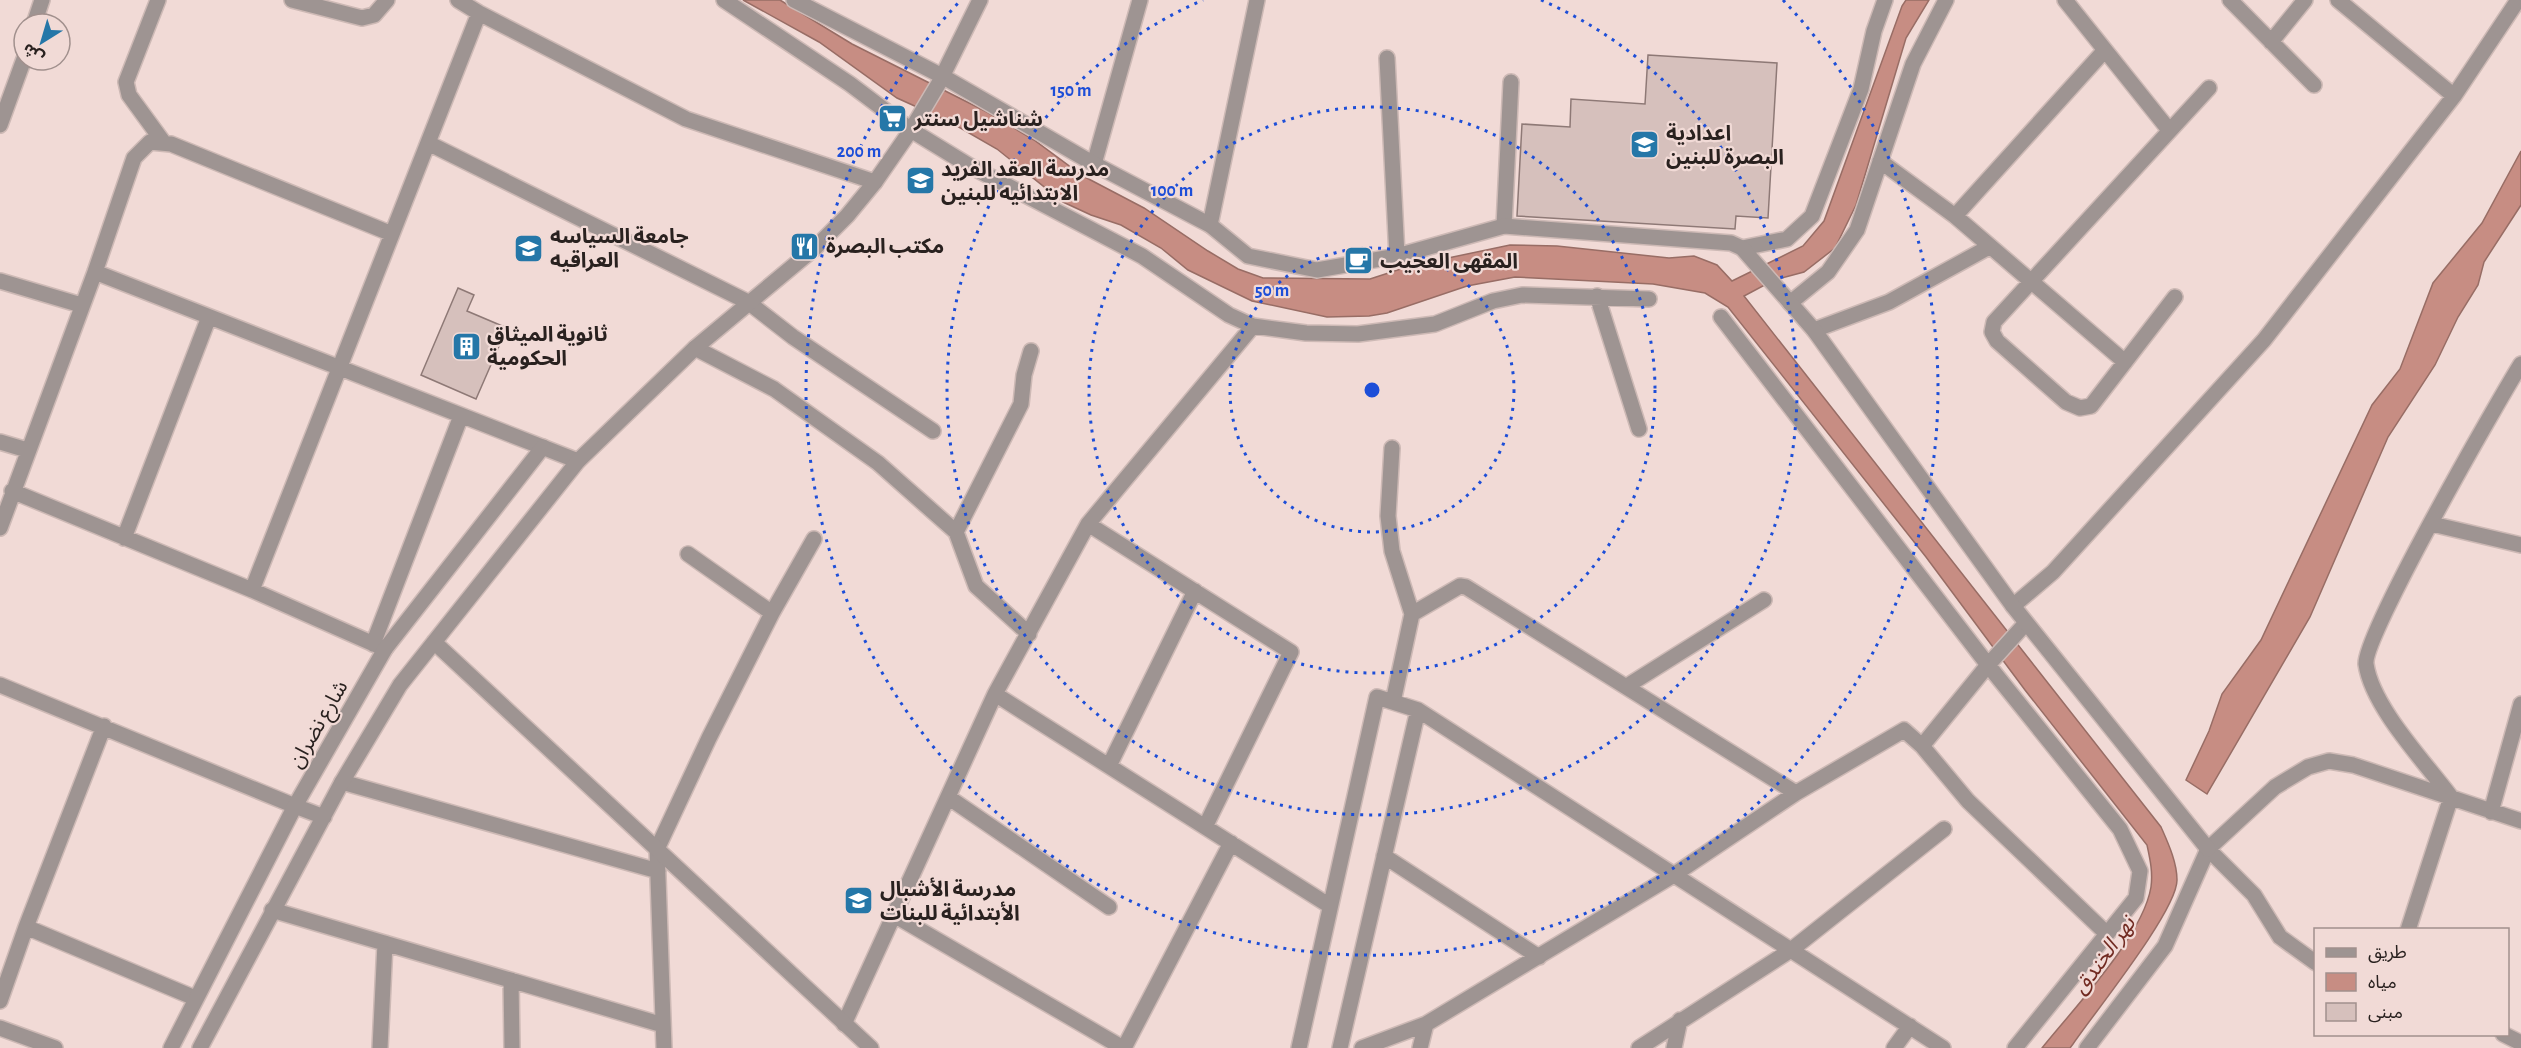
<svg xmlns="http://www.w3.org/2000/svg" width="2521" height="1048" font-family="'Alegreya Sans','Noto Sans Arabic',sans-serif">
	<rect width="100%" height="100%" fill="#f1dad6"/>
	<path fill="#c78d83" stroke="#986d65" stroke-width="1.5" d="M 743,0 L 780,0 L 852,44 L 987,112 L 1034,140 L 1083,176 L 1144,208 L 1208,251 L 1238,269 L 1263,278 L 1370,279 L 1410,266 L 1510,245 L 1557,246 L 1669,258 L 1694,256 L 1717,265 L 1732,281 L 1803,246 L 1824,221 L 1902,6 L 1906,0 L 1929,0 L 1906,38 L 1856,205 L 1835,248 L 1804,272 L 1774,280 L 1744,296 L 2161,827 C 2168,843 2177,862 2177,880 C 2177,911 2094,1013 2073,1044 L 2070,1048 L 2042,1048 C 2074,1008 2143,936 2151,887 C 2153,872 2150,859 2147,845 L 2025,690 L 1926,557 L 1728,307 L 1705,293 L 1653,284 L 1515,277 L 1467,286 L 1387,313 L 1369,316 L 1327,317 L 1252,301 L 1188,270 L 1161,248 L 1121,225 L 1091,215 L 1063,202 L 997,149 L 950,122 L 897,98 L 819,42 Z
		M 2521,151 L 2521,205 L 2484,262 L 2478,285 L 2458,317 L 2435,365 L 2388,437 L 2310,617 L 2207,794 L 2186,780 L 2209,731 L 2222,694 L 2261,640 L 2372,405 L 2400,369 L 2433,283 L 2482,223 Z"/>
	<path fill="#d6c0bc" stroke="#8e7976" stroke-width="1.5" d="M 1648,55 L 1777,63 L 1768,218 L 1736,216 L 1735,229 L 1517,216 L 1522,124 L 1570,127 L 1571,99 L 1645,104 Z
		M 458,288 L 474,295 L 467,311 L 507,328 L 476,399 L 421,375 Z"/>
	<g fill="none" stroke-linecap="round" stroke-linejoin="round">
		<defs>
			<path id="minor" d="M 158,0 L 126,82 L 129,95 L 164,143
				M 292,0 L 362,18 L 374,15 L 387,0
				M 458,0 L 479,13 L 686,119 L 875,182
				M 724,0 L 850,84 L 911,130 L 968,165 L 1142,256 L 1229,315 L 1253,326 L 1306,333 L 1358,334 L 1435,324 L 1493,301 L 1522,295 L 1649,299
				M 2065,0 L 2169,130
				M 2230,0 L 2314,85
				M 2338,0 L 2454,96
				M 34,24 L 42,0
				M 2271,42 L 2305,0
				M 1387,58 L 1397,256
				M 0,125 L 24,59
				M 428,143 L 748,302 L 793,337 L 933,431
				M 1880,161 L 1955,216 L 2125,362
				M 1094,164 L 1140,0
				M 1955,216 L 2105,50
				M 1210,225 L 1257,0
				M 1504,226 L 1511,82
				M 1742,248 L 1787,239 L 1812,216 L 1861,89 L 1874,31 L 1885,0
				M 95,272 L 578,461
				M 0,281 L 81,305
				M 1597,296 L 1639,429
				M 2175,297 L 2091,406 L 2080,408 L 2066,402 L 1997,341 L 1992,332 L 1994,322 L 2209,88
				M 1790,303 L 1828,272 L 1857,230 L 1913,64 L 1946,0
				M 1721,317 L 1988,665 L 2120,829 L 2140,871 L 2136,898 L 2015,1048
				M 1814,330 L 1889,302 L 1989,247
				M 695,348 L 774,389 L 878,463 L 956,532 L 976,586 L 1029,634
				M 0,442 L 27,450
				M 1392,448 L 1388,516 L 1392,551 L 1412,614 L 1393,702
				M 12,491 L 252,590 L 385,649
				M 1088,524 L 1291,652 L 1205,827
				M 2432,524 L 2521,545
				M 0,528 L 95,272 L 134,158 L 150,142 L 171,144 L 392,234
				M 956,532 L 1021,404 L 1024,375 L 1031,351
				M 124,538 L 209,317
				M 688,554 L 772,613
				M 252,590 L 479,13
				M 2013,606 L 2053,572 L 2264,340 L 2454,96 L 2518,0
				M 1412,614 L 1460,586 L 1466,587 L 1796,793
				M 373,644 L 461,416
				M 0,685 L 295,806
				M 1627,686 L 1764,600
				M 995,694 L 1330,906
				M 1922,746 L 1988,665 L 2026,623
				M 1109,766 L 1195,591
				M 342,782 L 658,871
				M 948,797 L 1109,907
				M 2491,812 L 2521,704
				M 2208,849 L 2254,895 L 2280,937 L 2316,963
				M 1384,856 L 1539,957
				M 272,910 L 663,1025
				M 894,915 L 1123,1048
				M 26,927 L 195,998
				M 2408,930 L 2451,797 C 2425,762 2372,707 2366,664 C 2363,636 2498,401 2521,364
				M 511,980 L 512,1048
				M 0,1001 L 26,927 L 104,726
				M 844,1024 L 995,694 L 1088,524 L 1253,326
				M 0,1028 L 55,1048
				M 2503,1034 L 2521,1043
				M 380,1048 L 385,943
				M 664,1048 L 657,849 L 709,738 L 772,613 L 814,539
				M 1124,1048 L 1231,843
				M 1299,1048 L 1377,697 L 1418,710 L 1943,1048
				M 1340,1048 L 1418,710
				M 1362,1048 L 1426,1024 L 1672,876 L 1796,793 L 1904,730 L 1922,746 L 1968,801 L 2106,933
				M 1420,1048 L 1426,1024
				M 1639,1048 L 1791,950 L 1944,829
				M 1674,1048 L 1680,1020
				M 1894,1048 L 1910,1026
				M 2087,1048 L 2165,946 L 2208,849 L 2275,787 L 2308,767 L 2329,761 L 2353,765 L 2521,821"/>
			<path id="tertiary" d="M 794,0 L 942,76 L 1094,164 L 1210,225 L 1248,256 L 1317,270 L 1397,256 L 1504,226 L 1731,243 L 1742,248 L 1814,330 L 2013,606 L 2208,849
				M 434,642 L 871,1048
				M 295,806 L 324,817
				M 171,1048 L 295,806 L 385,649 L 543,447
				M 200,1048 L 342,782 L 400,685 L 578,461 L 695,348 L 816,247 L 847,216 L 875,182 L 911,130 L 939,83 L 980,0"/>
		</defs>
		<use href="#minor" stroke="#cdb9b5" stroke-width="18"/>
		<use href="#tertiary" stroke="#cdb9b5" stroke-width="18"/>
		<use href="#minor" stroke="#9e9492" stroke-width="15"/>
		<use href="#tertiary" stroke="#9e9492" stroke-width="15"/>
	</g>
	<g fill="none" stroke="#1d4ed8" stroke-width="3" stroke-dasharray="3 6">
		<circle cx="1372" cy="390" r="142"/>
		<circle cx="1372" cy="390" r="283"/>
		<path d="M1541 0A425 425 0 1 1 1203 0"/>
		<path d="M1783 0A566 566 0 1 1 961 0"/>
	</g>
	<defs>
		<symbol id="supermarket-square" viewBox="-11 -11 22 22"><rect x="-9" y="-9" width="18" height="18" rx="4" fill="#2577a8" stroke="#f1dad6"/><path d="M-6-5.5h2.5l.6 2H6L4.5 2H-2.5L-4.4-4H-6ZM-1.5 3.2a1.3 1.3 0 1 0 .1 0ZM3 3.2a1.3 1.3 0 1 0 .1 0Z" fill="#fff"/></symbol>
		<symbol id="school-square" viewBox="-11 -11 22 22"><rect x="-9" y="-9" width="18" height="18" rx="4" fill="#2577a8" stroke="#f1dad6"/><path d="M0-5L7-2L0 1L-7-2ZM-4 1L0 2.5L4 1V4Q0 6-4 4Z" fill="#fff"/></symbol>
		<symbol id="restaurant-square" viewBox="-11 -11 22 22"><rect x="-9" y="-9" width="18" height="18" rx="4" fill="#2577a8" stroke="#f1dad6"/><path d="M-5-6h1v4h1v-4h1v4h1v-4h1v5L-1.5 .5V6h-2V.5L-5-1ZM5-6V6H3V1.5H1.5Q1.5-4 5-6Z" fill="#fff"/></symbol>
		<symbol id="cafe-square" viewBox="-11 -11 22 22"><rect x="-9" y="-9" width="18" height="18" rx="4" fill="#2577a8" stroke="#f1dad6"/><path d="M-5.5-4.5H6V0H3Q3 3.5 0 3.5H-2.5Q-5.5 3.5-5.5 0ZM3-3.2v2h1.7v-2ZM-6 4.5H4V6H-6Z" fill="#fff"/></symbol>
		<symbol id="building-square" viewBox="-11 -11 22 22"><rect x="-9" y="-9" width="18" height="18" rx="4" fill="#2577a8" stroke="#f1dad6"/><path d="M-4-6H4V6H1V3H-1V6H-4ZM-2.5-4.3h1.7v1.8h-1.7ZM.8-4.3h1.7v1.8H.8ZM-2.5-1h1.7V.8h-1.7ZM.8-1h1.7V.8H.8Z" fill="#fff"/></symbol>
	</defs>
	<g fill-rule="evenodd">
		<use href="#supermarket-square" x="876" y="102" width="33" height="33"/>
		<use href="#school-square" x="1628" y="128" width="33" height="33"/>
		<use href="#school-square" x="904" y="164" width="33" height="33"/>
		<use href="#restaurant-square" x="788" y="230" width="33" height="33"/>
		<use href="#school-square" x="512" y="232" width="33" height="33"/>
		<use href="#cafe-square" x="1342" y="244" width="33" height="33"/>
		<use href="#building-square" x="450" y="330" width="33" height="33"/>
		<use href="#school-square" x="842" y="884" width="33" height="33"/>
	</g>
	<g text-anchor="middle" stroke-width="4.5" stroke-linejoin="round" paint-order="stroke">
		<g font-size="21" font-weight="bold" fill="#29211f" stroke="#f1dad6" text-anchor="start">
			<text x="914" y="126">شناشيل سنتر</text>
			<text x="1666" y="140">اعدادية<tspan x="1666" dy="24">البصرة للبنين</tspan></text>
			<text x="941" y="176">مدرسة العقد الفريد<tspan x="941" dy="24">الابتدائيه للبنين</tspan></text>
			<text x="550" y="243">جامعة السياسه<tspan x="550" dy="24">العراقيه</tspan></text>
			<text x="826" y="253">مكتب البصرة</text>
			<text x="1380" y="268">المقهى العجيب</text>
			<text x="487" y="341">ثانوية الميثاق<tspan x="487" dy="24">الحكومية</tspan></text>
			<text x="880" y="896">مدرسة الأشبال<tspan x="880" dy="24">الأبتدائية للبنات</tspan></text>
		</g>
		<g font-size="21" fill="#29211f" stroke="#f1dad6">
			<text transform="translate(318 724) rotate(-60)" y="7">شارع نضران</text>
		</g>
		<g font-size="22" font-style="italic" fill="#712a21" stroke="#f1dad6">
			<text transform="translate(2103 955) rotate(-54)" y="8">نهر الخندق</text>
		</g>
	</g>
	<circle cx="1372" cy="390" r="9" fill="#1d4ed8" stroke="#f1dad6" stroke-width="3"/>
	<g font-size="18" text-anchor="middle" font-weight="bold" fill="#1d4ed8" stroke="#f1dad6" stroke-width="4.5" stroke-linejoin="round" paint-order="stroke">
		<text x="1071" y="96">150 m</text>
		<text x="859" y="157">200 m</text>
		<text x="1172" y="196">100 m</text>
		<text x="1272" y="296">50 m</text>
	</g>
	<rect x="2314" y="928" width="195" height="108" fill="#f1dad6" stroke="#a1908d" stroke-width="1.5"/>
	<rect x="2326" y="948" width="30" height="9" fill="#9e9492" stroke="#a1908d" stroke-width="1.5"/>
	<text x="2368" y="958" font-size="18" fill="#29211f">طريق</text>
	<rect x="2326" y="973" width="30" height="18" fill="#c78d83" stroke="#a1908d" stroke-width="1.5"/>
	<text x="2368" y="988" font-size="18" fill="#29211f">مياه</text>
	<rect x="2326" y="1003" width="30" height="18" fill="#d6c0bc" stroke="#a1908d" stroke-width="1.5"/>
	<text x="2368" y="1018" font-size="18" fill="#29211f">مبنى</text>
	<g transform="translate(42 42) rotate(217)"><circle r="28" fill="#f1dad6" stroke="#a1908d" stroke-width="1.5"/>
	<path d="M0-4.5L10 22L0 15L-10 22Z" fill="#2577a8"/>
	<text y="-9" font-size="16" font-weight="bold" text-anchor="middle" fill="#29211f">ش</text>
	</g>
</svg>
